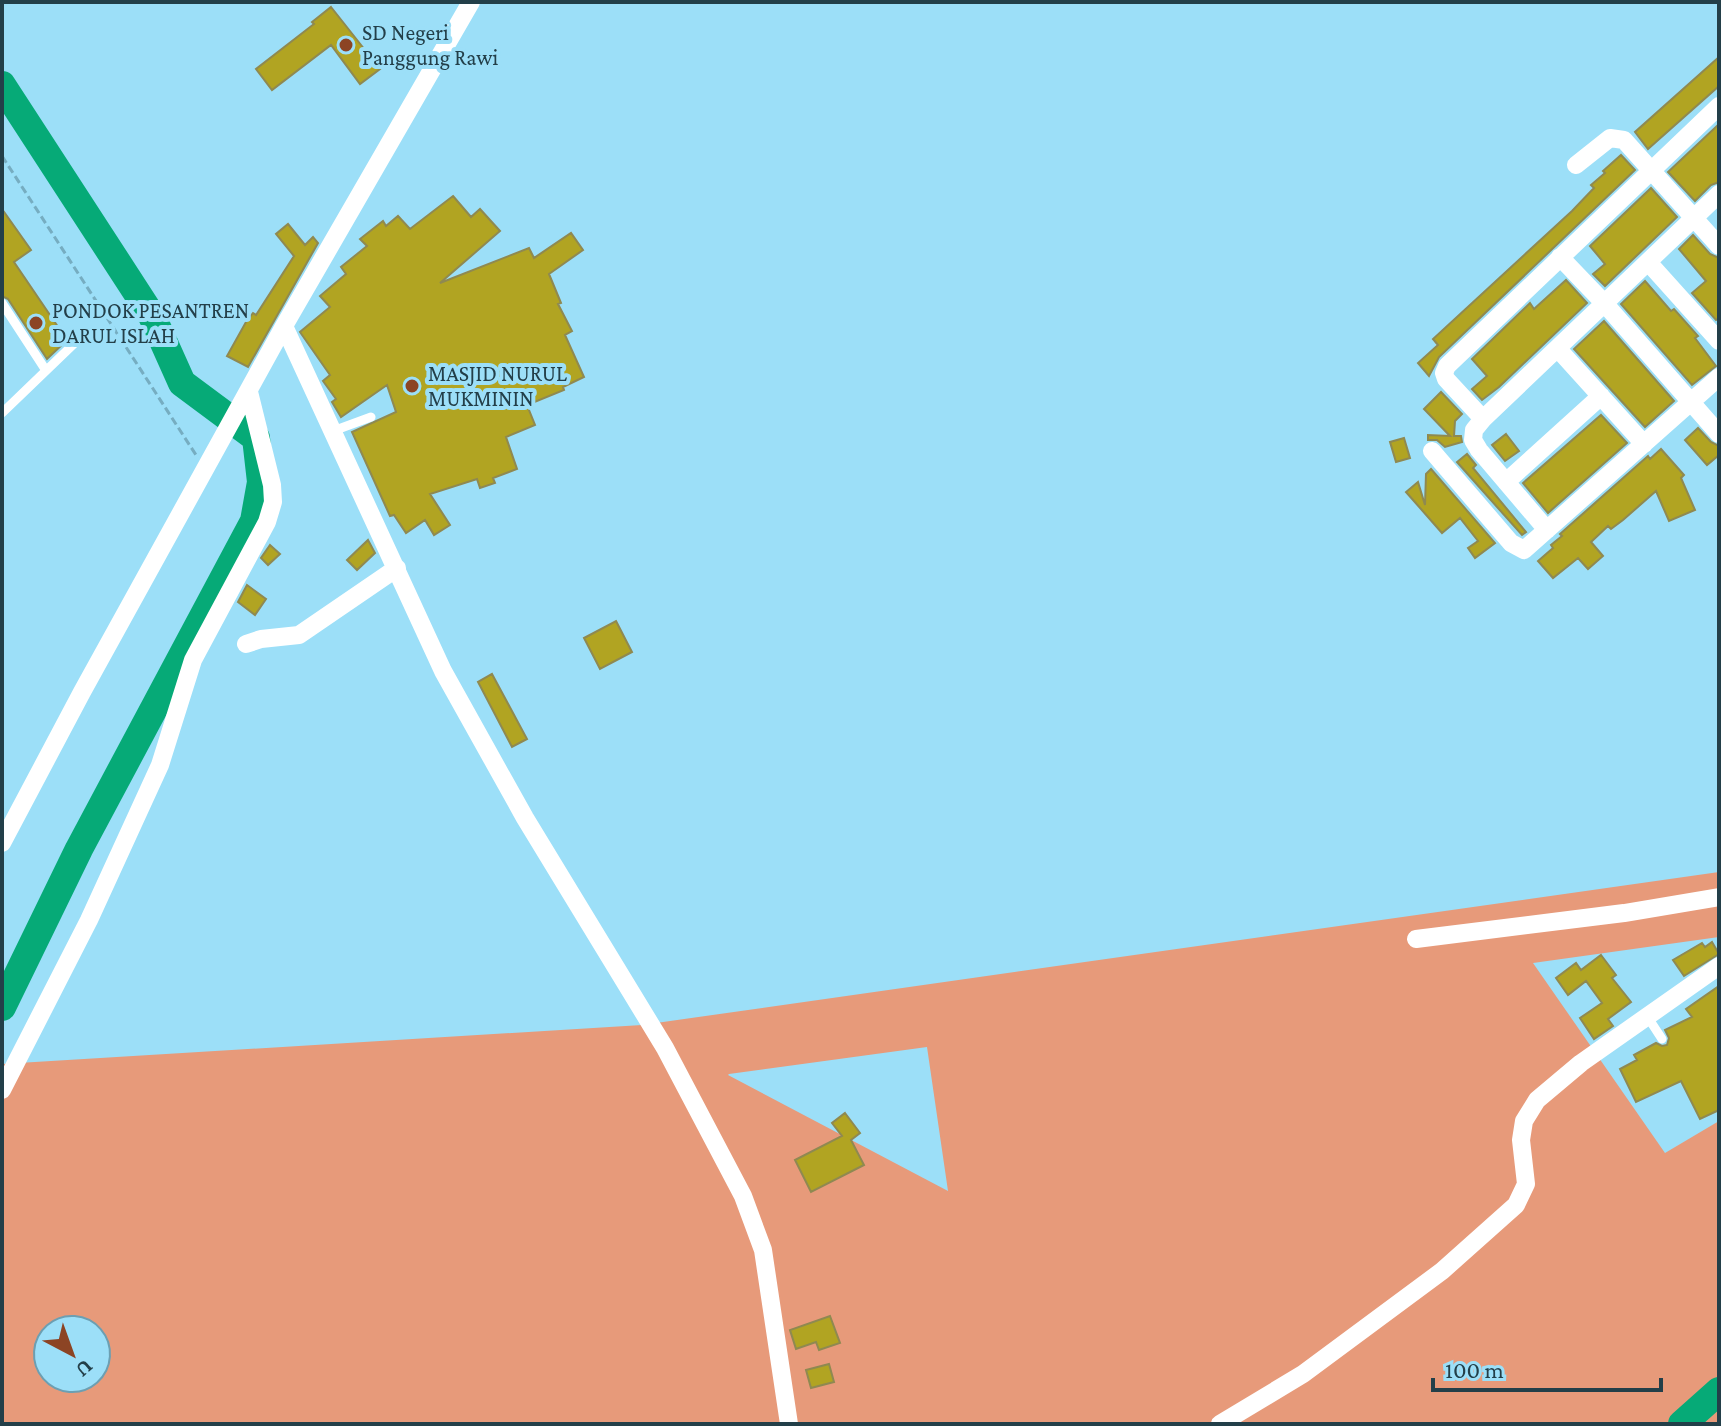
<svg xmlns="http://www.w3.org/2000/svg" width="1721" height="1426" font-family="'Crimson Pro',serif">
	<rect width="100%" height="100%" fill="#9cdff8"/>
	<path fill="#e79a7a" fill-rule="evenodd" d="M 1719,872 L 1719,937 L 1533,963 L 1665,1153 L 1719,1121 L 1719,1424 L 2,1424 L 2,1064 L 642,1025 ZM 927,1047 L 948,1191 L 728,1075 L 729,1074 ZM 48,1330 L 96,1330 L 96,1378 L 48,1378 Z"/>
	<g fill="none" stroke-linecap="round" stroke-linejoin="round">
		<path stroke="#06aa77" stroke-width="28" d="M 2,85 L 152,316 L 182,383 L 256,438 L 261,482 L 254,521 L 79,849 L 2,1007
			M 1682,1424 L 1719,1391"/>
	</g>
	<path fill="#b1a422" stroke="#8f8951" stroke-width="2" d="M 331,7 L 380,69 L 360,84 L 331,45 L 272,90 L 256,69 L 314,24 L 312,22 Z
		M 1719,57 L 1719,86 L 1648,149 L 1635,132 Z
		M 1719,124 L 1719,182 L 1711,185 L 1695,201 L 1668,172 Z
		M 1621,155 L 1635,170 L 1439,357 L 1429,376 L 1418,363 L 1438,345 L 1433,339 L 1572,211 L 1594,188 L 1591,185 L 1605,173 L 1603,171 Z
		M 1651,188 L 1677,217 L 1605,286 L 1593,274 L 1605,264 L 1590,246 Z
		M 453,196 L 471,217 L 480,209 L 500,231 L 440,283 L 529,248 L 534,258 L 571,233 L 583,250 L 549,274 L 561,303 L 558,304 L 572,331 L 565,335 L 584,377 L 563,387 L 564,390 L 527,405 L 535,425 L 506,437 L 517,469 L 493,478 L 495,483 L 480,488 L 477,479 L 430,494 L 450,525 L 434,535 L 425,520 L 406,533 L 394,515 L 390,516 L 352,432 L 396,412 L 387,385 L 341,417 L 332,402 L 336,399 L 323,381 L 330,375 L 300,332 L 330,307 L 320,296 L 346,274 L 341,267 L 367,246 L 360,239 L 383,221 L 386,226 L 398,216 L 410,229 Z
		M 2,209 L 31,250 L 14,262 L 67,340 L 47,359 L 8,299 L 2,296 Z
		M 288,224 L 305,245 L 313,237 L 318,243 L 248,367 L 227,356 L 246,322 L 253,313 L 256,315 L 294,256 L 276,234 Z
		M 1693,235 L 1710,254 L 1719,258 L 1719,318 L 1716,320 L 1692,293 L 1706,281 L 1679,249 Z
		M 1566,280 L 1587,303 L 1499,387 L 1482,400 L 1472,389 L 1487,376 L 1472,359 L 1530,303 L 1534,309 Z
		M 1645,281 L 1671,311 L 1674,309 L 1698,336 L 1695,338 L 1716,366 L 1692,385 L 1621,304 Z
		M 1604,321 L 1674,401 L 1645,427 L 1574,349 Z
		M 1441,392 L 1462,414 L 1455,421 L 1454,436 L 1461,436 L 1462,442 L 1445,447 L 1437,440 L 1428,440 L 1428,435 L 1450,436 L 1424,409 Z
		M 1601,415 L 1627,443 L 1548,513 L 1523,483 Z
		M 1698,428 L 1711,442 L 1719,446 L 1719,455 L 1707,465 L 1685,440 Z
		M 1506,434 L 1519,451 L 1505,461 L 1492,445 Z
		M 1404,438 L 1410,458 L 1396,462 L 1390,442 Z
		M 1661,449 L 1684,475 L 1681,478 L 1695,510 L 1669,521 L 1656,491 L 1623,520 L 1611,529 L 1608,526 L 1591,542 L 1603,556 L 1588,569 L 1578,558 L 1553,578 L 1538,561 L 1553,548 L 1551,545 L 1562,536 L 1560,534 L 1648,456 L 1650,459 Z
		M 1467,454 L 1476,465 L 1473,468 L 1526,532 L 1522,535 L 1457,462 Z
		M 1431,469 L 1495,543 L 1475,558 L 1468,548 L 1478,541 L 1460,518 L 1442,533 L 1406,492 L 1418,482 L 1425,505 L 1426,474 Z
		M 368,540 L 375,553 L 357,570 L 347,560 Z
		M 270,545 L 280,554 L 268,565 L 261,558 Z
		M 247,585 L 266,599 L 255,615 L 238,602 Z
		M 616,621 L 632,652 L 600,669 L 584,638 Z
		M 492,674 L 527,739 L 512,747 L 478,682 Z
		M 1712,942 L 1719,954 L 1684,976 L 1673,960 L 1702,943 L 1705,947 Z
		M 1601,955 L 1616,975 L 1612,978 L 1631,1002 L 1608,1019 L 1613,1026 L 1594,1039 L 1580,1018 L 1602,1003 L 1586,981 L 1568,995 L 1556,978 L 1576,963 L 1581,970 Z
		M 1719,986 L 1719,1110 L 1700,1119 L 1681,1081 L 1636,1102 L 1620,1069 L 1637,1060 L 1634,1055 L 1656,1043 L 1662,1046 L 1667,1045 L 1669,1038 L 1665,1030 L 1692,1017 L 1686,1009 Z
		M 845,1113 L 860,1133 L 851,1140 L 864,1165 L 811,1192 L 795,1160 L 842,1136 L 832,1123 Z
		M 830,1316 L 840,1343 L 819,1350 L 816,1342 L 796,1349 L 790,1330 Z
		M 829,1364 L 834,1382 L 811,1388 L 806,1370 Z"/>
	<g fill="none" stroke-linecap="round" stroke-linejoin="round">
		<path stroke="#76adc1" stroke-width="3" stroke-dasharray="8 4" stroke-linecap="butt" d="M 2,156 L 196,455"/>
		<path stroke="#fff" stroke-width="9" d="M 2,303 L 45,369
			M 2,413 L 81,337
			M 333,431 L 371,417
			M 1647,1016 L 1662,1039"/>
		<path stroke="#fff" stroke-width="18" d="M 1576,165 L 1610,138 L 1624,140 L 1719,246
			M 1560,257 L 1605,304 L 1719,434
			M 1648,262 L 1719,341
			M 284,326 L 443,671 L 525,818 L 665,1048 L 743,1196 L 763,1250 L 789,1424
			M 1558,349 L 1644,444
			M 1483,419 L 1446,379 L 1444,373 L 1447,366 L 1719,106
			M 1432,451 L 1511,543 L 1524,550 L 1719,377
			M 1506,482 L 1601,396
			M 1547,530 L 1479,450 L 1473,440 L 1474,430 L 1483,419 L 1719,194
			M 246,644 L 261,639 L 299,635 L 397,568
			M 2,843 L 82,692 L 284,326 L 471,2
			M 1416,939 L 1624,913 L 1719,897
			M 2,1090 L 89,920 L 160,765 L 193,660 L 267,522 L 273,502 L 272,485 L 249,392
			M 1220,1424 L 1303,1374 L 1442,1271 L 1516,1205 L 1526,1184 L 1521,1140 L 1524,1121 L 1537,1100 L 1581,1063 L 1719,966"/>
	</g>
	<g fill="#8c4424" stroke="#9cdff8" stroke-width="3">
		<circle cx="346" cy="45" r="8"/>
		<circle cx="36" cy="323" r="8"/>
		<circle cx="412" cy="386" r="8"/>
	</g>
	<g text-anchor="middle" stroke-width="8" stroke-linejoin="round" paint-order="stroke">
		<g font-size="22" fill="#233f49" stroke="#9cdff8" text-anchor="start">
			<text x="362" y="40">SD Negeri<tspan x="362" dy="25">Panggung Rawi</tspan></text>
			<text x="52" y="318">PONDOK PESANTREN<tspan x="52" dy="25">DARUL ISLAH</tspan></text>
			<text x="428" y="381">MASJID NURUL<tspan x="428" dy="25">MUKMININ</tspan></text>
		</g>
	</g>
	<rect width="1721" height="1426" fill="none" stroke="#233f49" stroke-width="8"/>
	<g transform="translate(72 1354) rotate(139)"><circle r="38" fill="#9cdff8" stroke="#6c9fb2" stroke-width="2"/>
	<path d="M0-6L14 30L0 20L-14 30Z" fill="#8c4424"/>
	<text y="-12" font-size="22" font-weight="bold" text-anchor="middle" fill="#233f49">U</text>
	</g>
	<path d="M1433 1378v12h228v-12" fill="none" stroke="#233f49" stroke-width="4"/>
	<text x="1445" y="1378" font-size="24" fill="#233f49" stroke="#9cdff8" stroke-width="6" paint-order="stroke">100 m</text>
</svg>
